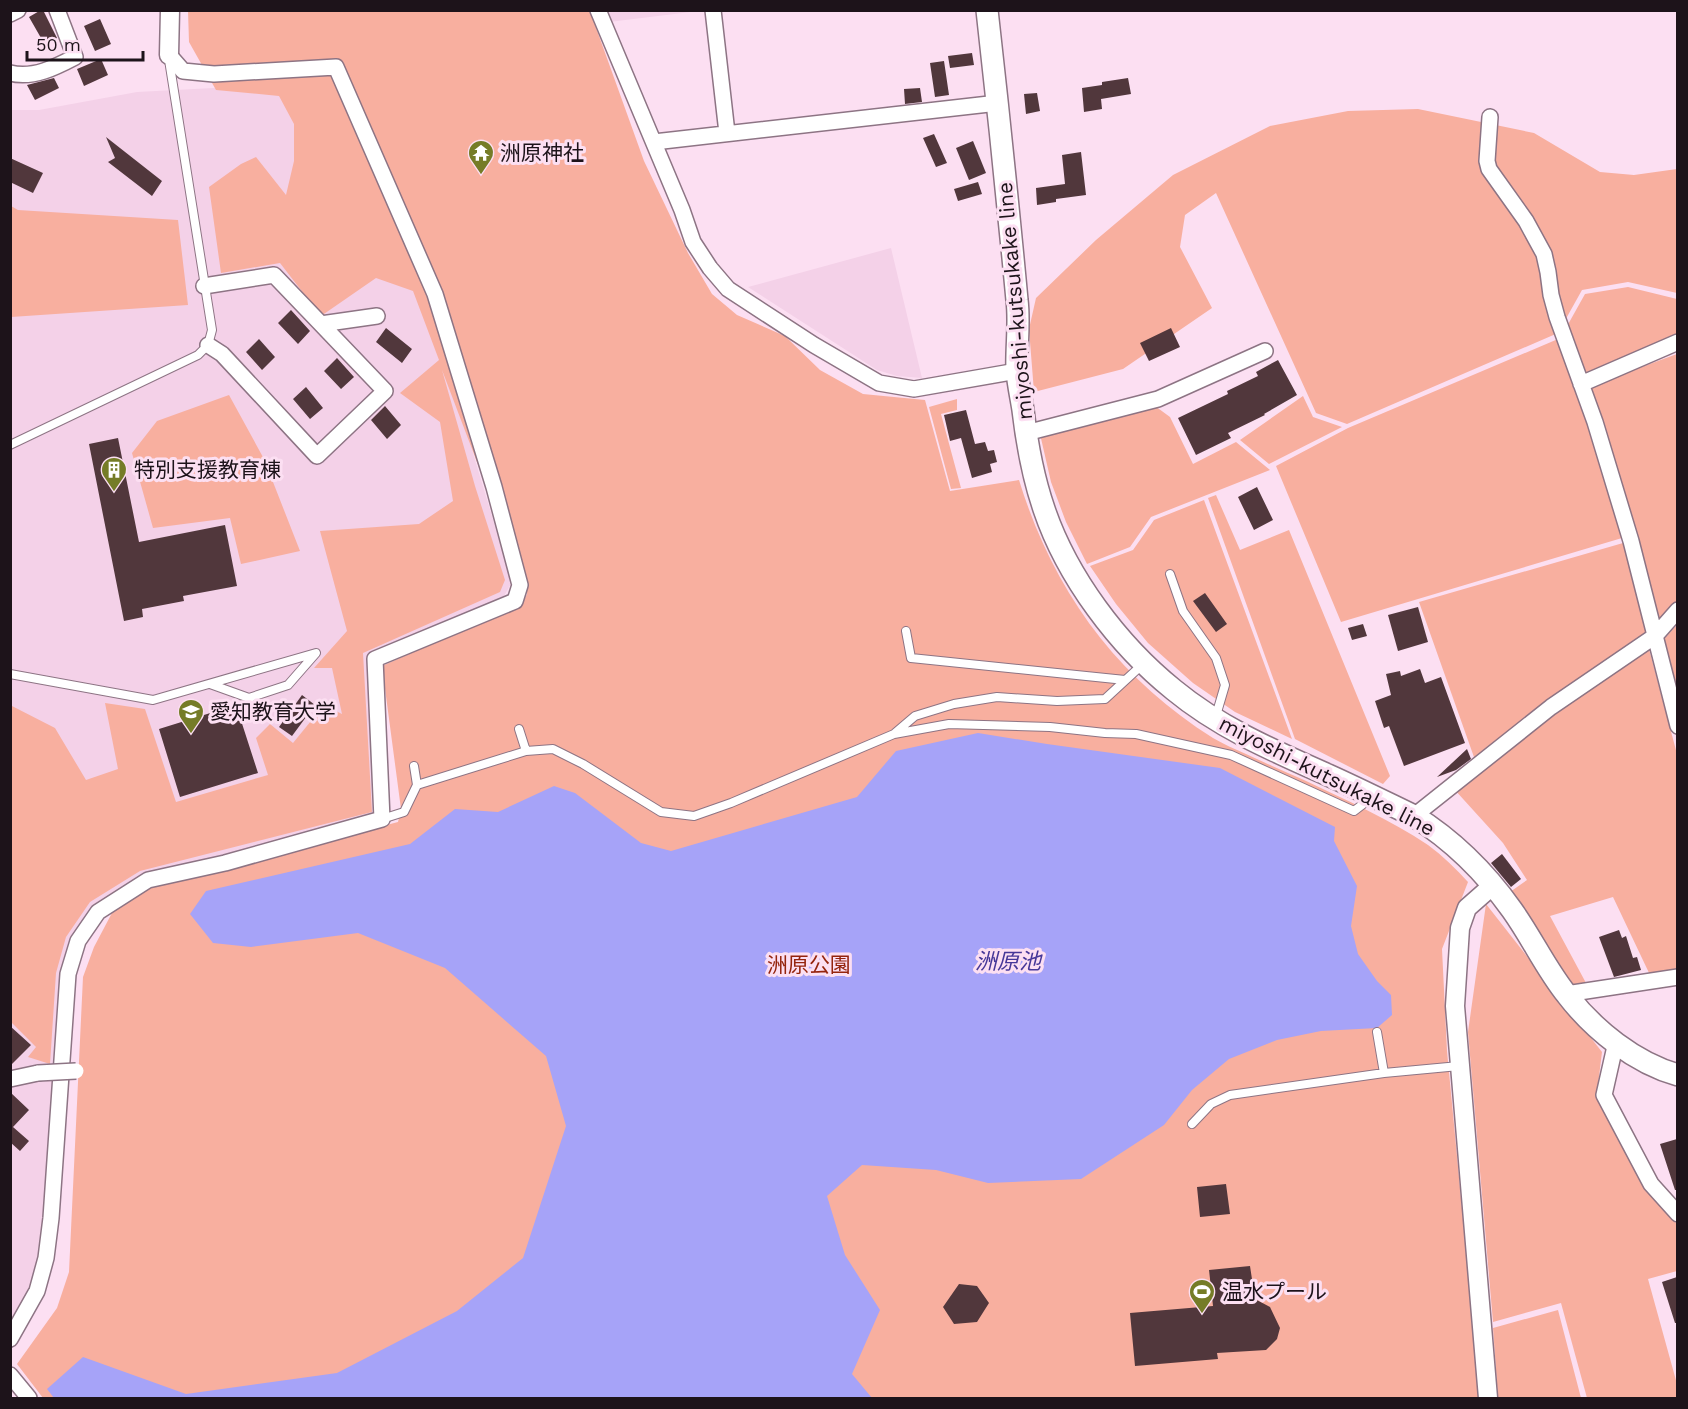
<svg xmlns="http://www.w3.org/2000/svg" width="1688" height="1409" font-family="'Work Sans','Noto Sans JP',sans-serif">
	<rect width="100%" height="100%" fill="#fcdff2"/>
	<path fill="#f4d1e8" d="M 604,11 L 699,11 L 609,22 Z
		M 328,82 L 442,351 L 512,582 L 504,596 L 367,656 L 377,815 L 142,875 L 72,938 L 41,1256 L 30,1290 L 11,1327 L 11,110 L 39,110 L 137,92 Z
		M 891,248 L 922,378 L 897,376 L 877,370 L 748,287 Z"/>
	<path fill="#f8af9f" d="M 188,11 L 590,11 L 644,161 L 688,253 L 712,294 L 737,315 L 785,336 L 820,370 L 863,394 L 925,400 L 950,491 L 1019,480 C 1053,590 1115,676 1213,738 C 1223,744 1235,749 1246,754 C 1265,763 1284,771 1304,780 C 1344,799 1391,820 1428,845 C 1443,856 1456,869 1468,882 L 1442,949 L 1447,1051 L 1480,1398 L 43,1398 L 17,1364 L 57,1308 L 69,1272 L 83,977 L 94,947 L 113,911 L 153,886 L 398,822 L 401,809 L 382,666 L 522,604 L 527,594 L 442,370 L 475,486 L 505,580 L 500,592 L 363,653 L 372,812 L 140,871 L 90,902 L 66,937 L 56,973 L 50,1064 L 28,1057 L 36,1047 L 11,1022 L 10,705 L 55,728 L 86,780 L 118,769 L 105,703 L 145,709 L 176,802 L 268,775 L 256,738 L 270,724 L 293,743 L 324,705 L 342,714 L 332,668 L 314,668 L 347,631 L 320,531 L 419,524 L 453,501 L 440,422 L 400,393 L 439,360 L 413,291 L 376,278 L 321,316 L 280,263 L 221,273 L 209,187 L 241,164 L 256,157 L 286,195 L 294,161 L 294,124 L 279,96 L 216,90 L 189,42 Z
		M 1418,109 L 1534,133 L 1600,172 L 1634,175 L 1677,169 L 1677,293 L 1628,282 L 1582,290 L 1558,333 L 1347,424 L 1316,413 L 1216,193 L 1185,215 L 1180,247 L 1212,308 L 1123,369 L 1034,392 L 1029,329 L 1036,298 L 1096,240 L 1173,175 L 1270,126 L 1348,111 Z
		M 11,206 L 18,210 L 178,220 L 188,305 L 11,317 Z
		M 1628,287 L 1677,299 L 1677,335 L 1584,376 L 1566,328 L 1585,294 Z
		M 1558,339 L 1602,461 L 1622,538 L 1341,622 L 1276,466 L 1348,428 Z
		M 1677,354 L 1677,607 L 1657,628 L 1615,461 L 1587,387 Z
		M 229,395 L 264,459 L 300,551 L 241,564 L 230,518 L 153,528 L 132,453 L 157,421 Z
		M 1303,396 L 1313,417 L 1342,427 L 1269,464 L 1240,440 Z
		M 957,399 L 957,410 L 941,414 L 961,488 L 951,489 L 929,407 Z
		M 1155,406 L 1170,417 L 1193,464 L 1236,442 L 1270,470 L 1151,517 L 1130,547 L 1087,564 L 1066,522 L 1051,482 L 1040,434 Z
		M 1216,495 L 1240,550 L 1289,530 L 1390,776 L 1383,784 L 1295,739 L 1208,498 Z
		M 1204,500 L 1292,739 L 1235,712 L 1193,683 L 1148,643 L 1116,604 L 1090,566 L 1133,550 L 1154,520 Z
		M 1623,543 L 1649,635 L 1475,760 L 1419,602 Z
		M 1677,625 L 1677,697 L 1663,640 Z
		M 1649,649 L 1677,754 L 1677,971 L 1650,975 L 1613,897 L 1550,916 L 1586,983 L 1571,986 L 1510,892 L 1527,880 L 1503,843 L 1454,789 L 1553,712 Z
		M 1486,904 L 1602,1052 L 1597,1093 L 1648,1190 L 1677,1224 L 1677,1271 L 1648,1279 L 1677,1384 L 1677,1398 L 1587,1398 L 1561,1303 L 1493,1322 L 1468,1032 Z
		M 1558,1310 L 1581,1398 L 1498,1398 L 1493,1328 Z"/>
	<path fill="#a6a3f8" d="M 978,733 L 1047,744 L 1220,768 L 1335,827 L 1334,841 L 1357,886 L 1351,926 L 1358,954 L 1377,981 L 1391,995 L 1392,1015 L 1377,1028 L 1321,1031 L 1277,1040 L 1229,1059 L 1192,1090 L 1164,1125 L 1081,1179 L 988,1183 L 936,1170 L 862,1165 L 827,1196 L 845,1255 L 880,1310 L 852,1374 L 872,1398 L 54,1398 L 47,1389 L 83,1357 L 186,1394 L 337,1373 L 457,1311 L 523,1258 L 566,1126 L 546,1056 L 445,968 L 358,933 L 251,947 L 213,943 L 190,914 L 206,891 L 410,844 L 455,809 L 498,812 L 554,786 L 575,793 L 641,843 L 671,851 L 857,797 L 896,751 Z"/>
	<path fill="#51373c" d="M 41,10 L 43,10 L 57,38 L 45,45 L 29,17 Z
		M 100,19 L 111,44 L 95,51 L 84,26 Z
		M 972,53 L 974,65 L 950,68 L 948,56 Z
		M 101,59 L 108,75 L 84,86 L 77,69 Z
		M 944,61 L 949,95 L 935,97 L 930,63 Z
		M 54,78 L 59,88 L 35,100 L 27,85 Z
		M 1128,78 L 1131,94 L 1101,99 L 1102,109 L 1084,112 L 1082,88 L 1102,85 L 1102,82 Z
		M 920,88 L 922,102 L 905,104 L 904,89 Z
		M 1037,93 L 1040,111 L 1026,114 L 1024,94 Z
		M 934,134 L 947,163 L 936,167 L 923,138 Z
		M 106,137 L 162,181 L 152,196 L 108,162 L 115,158 Z
		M 973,141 L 986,173 L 969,180 L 956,148 Z
		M 1081,152 L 1086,195 L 1056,199 L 1056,202 L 1037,205 L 1036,188 L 1065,184 L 1062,155 Z
		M 10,158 L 43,173 L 33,193 L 10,182 Z
		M 978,182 L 982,194 L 958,201 L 954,189 Z
		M 291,310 L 310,331 L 298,344 L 278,323 Z
		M 386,328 L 412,349 L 402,363 L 376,342 Z
		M 1171,328 L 1180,347 L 1149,361 L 1140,343 Z
		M 259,339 L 275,357 L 262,370 L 246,352 Z
		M 337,358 L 354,377 L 341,389 L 324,371 Z
		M 1278,360 L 1297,395 L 1264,414 L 1265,415 L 1228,433 L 1231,438 L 1196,455 L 1178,418 L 1228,394 L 1227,391 L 1258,376 L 1256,372 Z
		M 306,387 L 323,408 L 310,419 L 293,399 Z
		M 385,406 L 401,425 L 387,439 L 371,420 Z
		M 966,410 L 975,444 L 985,442 L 988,451 L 994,450 L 997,462 L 990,464 L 992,472 L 972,478 L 961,438 L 950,441 L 944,415 Z
		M 118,438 L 139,542 L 225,525 L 237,586 L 183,596 L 184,601 L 142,609 L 143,617 L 124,621 L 89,444 Z
		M 1257,487 L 1273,520 L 1254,530 L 1238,497 Z
		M 1205,593 L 1227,624 L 1216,632 L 1193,601 Z
		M 1418,607 L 1428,642 L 1398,651 L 1388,615 Z
		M 1363,624 L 1367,636 L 1352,640 L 1348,628 Z
		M 1420,669 L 1425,683 L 1441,677 L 1465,743 L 1404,766 L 1389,726 L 1384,728 L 1375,701 L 1391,695 L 1386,674 L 1400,671 L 1401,676 Z
		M 302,695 L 315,705 L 292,736 L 279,727 Z
		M 236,705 L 258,773 L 180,797 L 159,729 Z
		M 1467,749 L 1471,759 L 1456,770 L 1437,777 Z
		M 1502,854 L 1521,879 L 1511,887 L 1491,863 Z
		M 1619,930 L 1622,938 L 1626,936 L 1633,958 L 1637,957 L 1641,970 L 1614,977 L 1599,937 Z
		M 10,1026 L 31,1045 L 10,1066 Z
		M 10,1092 L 29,1110 L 13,1127 L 29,1141 L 20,1151 L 10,1142 Z
		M 1677,1139 L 1677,1190 L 1675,1190 L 1660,1144 Z
		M 1226,1184 L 1230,1214 L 1200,1217 L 1197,1187 Z
		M 1250,1266 L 1255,1299 L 1270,1307 L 1280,1328 L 1277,1339 L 1266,1350 L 1217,1353 L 1218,1359 L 1135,1366 L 1130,1313 L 1213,1306 L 1209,1270 Z
		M 1677,1277 L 1677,1323 L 1675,1323 L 1662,1282 Z
		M 959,1284 L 977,1286 L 989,1303 L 977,1322 L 954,1324 L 943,1307 Z"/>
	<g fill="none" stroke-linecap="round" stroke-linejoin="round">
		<defs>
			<path id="service" d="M 10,445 L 198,355 L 208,345 L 212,330 L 169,60
				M 1170,574 L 1183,611 L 1216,658 L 1225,685 L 1215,719
				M 906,631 L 911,658 L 1125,680
				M 10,674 L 153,700 L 316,653 L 288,685 L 249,698 L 210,684
				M 519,729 L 526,751
				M 895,733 L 915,716 L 954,704 L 997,697 L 1057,701 L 1105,699 L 1143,664
				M 414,766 L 417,785
				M 382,819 L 404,812 L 417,785 L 526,751 L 553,749 L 583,764 L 661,812 L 694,816 L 731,803 L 894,734 L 949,724 L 1050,727 L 1105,733 L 1136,734 L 1231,755 L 1354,811 L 1371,798
				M 1377,1032 L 1384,1073
				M 1192,1124 L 1211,1104 L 1230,1095 L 1384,1073 L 1459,1066"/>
			<path id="minor" d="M 598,10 L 682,210 L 693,242 L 710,268 L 728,289 L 814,345 L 879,383 L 914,389 L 1017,371
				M 713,10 L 727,133
				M 10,14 L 18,10
				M 10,73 C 33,79 56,67 75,57 L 57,10
				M 1490,117 L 1487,161 L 1489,169 L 1526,221 L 1544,254 L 1548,272 L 1551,295 L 1557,317 L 1595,422 L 1631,541 L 1678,726
				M 654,142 L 998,103
				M 204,286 L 274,275 L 321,324 L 377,316
				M 208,345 L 222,354 L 317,456 L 385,391 L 321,324
				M 1581,384 L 1678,342
				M 1026,433 L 1158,399 L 1265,351
				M 1414,816 L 1551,707 L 1655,636 L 1678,610
				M 1566,994 L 1678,977
				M 1616,1042 L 1604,1095 L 1651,1184 L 1678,1214
				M 10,1079 L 38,1073
				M 10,1339 L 37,1291 L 46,1258 L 51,1218 L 68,974 L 78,941 L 98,912 L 148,880 L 225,863 L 382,819 L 375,659 L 515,601 L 520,585 L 494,487 L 435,294 L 336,67 L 214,74 L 183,71 L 169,55
				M 10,1375 L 29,1398"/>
			<path id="tertiary" d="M 169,55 L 170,10
				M 1488,1398 L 1455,1006 L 1460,928 L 1467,908 L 1492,886"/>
			<path id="secondary" d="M 987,10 C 998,107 1008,204 1017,300 C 1020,324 1016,347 1017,371 C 1018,384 1021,397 1023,410 C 1027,444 1033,477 1044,509 C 1067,577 1118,645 1174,690 C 1220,728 1274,751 1328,775 C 1357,788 1385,802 1414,816 C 1454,841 1485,872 1512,910 C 1532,938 1546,969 1567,995 C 1594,1030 1635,1063 1678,1075"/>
		</defs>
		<use href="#service" stroke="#8d7484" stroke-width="10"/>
		<use href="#minor" stroke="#8d7484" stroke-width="18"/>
		<use href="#tertiary" stroke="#8d7484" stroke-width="21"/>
		<use href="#secondary" stroke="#8d7484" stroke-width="24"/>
		<use href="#service" stroke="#fff" stroke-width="8"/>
		<use href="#minor" stroke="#fff" stroke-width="15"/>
		<use href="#tertiary" stroke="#fff" stroke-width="18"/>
		<use href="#secondary" stroke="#fff" stroke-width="21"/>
		<defs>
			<path id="minor-bridge" d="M 38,1073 L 76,1071"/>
		</defs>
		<use href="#minor-bridge" stroke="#8d7484" stroke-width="18" stroke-linecap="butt"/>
		<use href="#minor-bridge" stroke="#fff" stroke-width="15"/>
	</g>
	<defs>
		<symbol id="temple-pin" viewBox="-11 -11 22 30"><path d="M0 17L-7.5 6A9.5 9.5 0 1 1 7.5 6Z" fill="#757c27" stroke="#fcdff2"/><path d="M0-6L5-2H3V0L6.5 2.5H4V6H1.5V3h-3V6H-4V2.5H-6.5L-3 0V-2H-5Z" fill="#fff"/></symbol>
		<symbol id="building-pin" viewBox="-11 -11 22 30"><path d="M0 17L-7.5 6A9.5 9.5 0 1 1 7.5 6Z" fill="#757c27" stroke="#fcdff2"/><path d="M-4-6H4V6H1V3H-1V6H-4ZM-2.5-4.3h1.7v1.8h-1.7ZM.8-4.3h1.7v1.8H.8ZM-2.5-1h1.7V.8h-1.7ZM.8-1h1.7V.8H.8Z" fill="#fff"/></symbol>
		<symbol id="university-pin" viewBox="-11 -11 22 30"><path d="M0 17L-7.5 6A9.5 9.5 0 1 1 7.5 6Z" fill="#757c27" stroke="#fcdff2"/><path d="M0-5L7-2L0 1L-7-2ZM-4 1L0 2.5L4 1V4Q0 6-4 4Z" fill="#fff"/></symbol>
		<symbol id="stadium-pin" viewBox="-11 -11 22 30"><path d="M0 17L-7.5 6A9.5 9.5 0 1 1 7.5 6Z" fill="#757c27" stroke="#fcdff2"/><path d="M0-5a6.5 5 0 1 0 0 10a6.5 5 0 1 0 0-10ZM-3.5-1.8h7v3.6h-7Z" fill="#fff"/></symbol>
	</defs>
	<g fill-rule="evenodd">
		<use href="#temple-pin" x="466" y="138" width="30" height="40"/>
		<use href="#building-pin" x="99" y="455" width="30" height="40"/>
		<use href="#university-pin" x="176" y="697" width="30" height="40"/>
		<use href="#stadium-pin" x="1187" y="1277" width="30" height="40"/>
	</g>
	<g text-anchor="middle" stroke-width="6" stroke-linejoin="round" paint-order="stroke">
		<g font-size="21" fill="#1d131a" stroke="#fcdff2" text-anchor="start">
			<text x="500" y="160">洲原神社</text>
			<text x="134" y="477">特別支援教育棟</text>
			<text x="210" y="719">愛知教育大学</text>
			<text x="1222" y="1299">温水プール</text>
		</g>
		<g font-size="21" fill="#1d131a" stroke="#fcdff2">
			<text transform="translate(1015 301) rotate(-95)" y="7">miyoshi-kutsukake line</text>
			<text transform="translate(1327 776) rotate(27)" y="7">miyoshi-kutsukake line</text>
		</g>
		<g font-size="21" fill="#94240d" stroke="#fcdff2">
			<text x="809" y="972">洲原公園</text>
		</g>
		<g font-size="22" font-style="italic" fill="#463798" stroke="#fcdff2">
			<text x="1008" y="969">洲原池</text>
		</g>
	</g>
	<rect width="1688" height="1409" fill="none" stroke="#1d131a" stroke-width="24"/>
	<path d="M27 51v9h116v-9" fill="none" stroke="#1d131a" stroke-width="3"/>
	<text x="36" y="51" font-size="18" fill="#1d131a" stroke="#fcdff2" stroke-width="4.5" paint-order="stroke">50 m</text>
</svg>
